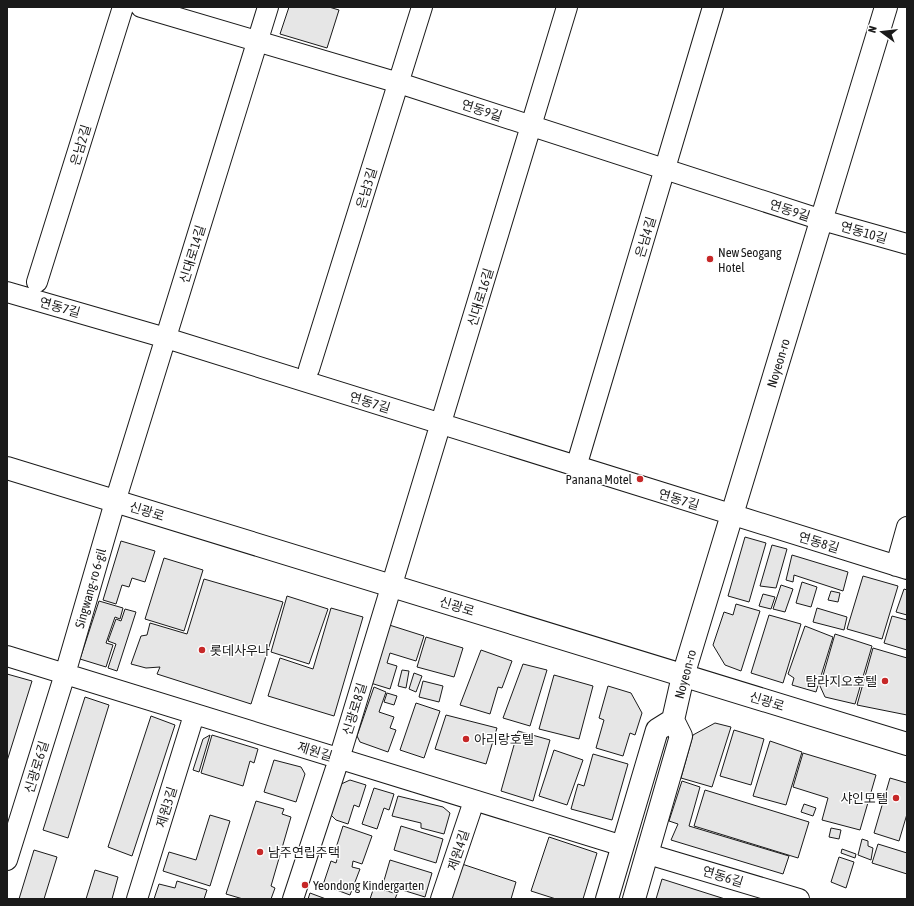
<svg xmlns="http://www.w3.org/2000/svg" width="914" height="906" font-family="'Asap Condensed','Noto Sans KR',sans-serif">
	<rect width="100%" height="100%" fill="#fff"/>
	<path fill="#e6e6e6" stroke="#1a1a1a" d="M 289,7 L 329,7 L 339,10 L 327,48 L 280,34 Z
		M 745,537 L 766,543 L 749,602 L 728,596 Z
		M 121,541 L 155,551 L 145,582 L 132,578 L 129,587 L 122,585 L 116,604 L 103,600 Z
		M 772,545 L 787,549 L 776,588 L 760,586 Z
		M 792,555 L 848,572 L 843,591 L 794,575 L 793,582 L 786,580 Z
		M 164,558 L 203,570 L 184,631 L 145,619 Z
		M 863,576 L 898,586 L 882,639 L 847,629 Z
		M 204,579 L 283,602 L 251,704 L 157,674 L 160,667 L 146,668 L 131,664 L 141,636 L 147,635 L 150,623 L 187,634 Z
		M 802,582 L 817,587 L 811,607 L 796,603 Z
		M 781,585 L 793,589 L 785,612 L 773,609 Z
		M 904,589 L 907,590 L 907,615 L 896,612 Z
		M 831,591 L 840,593 L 838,602 L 828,600 Z
		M 763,594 L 775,597 L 771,609 L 759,606 Z
		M 287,596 L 328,609 L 309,664 L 271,652 Z
		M 99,601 L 123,608 L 120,619 L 115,617 L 106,643 L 113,645 L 106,667 L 80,659 Z
		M 736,604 L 760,611 L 741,671 L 725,665 L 713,645 L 724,612 L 733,615 Z
		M 331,608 L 363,617 L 334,716 L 268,696 L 280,658 L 313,669 Z
		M 817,608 L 847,617 L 844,630 L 813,622 Z
		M 125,609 L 136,612 L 117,671 L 108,668 L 116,644 L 108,641 L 116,619 L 121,621 Z
		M 769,615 L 801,624 L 783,683 L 751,673 Z
		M 892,616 L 907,620 L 907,650 L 884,643 Z
		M 383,623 L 424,636 L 416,661 L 390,653 L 387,663 L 397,666 L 390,689 L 364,681 Z
		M 805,626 L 833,637 L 816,692 L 792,685 L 794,678 L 788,674 Z
		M 835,634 L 872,646 L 855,704 L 825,697 L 820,686 Z
		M 426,637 L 463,648 L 454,677 L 417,667 Z
		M 873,648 L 907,658 L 907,715 L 857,705 Z
		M 481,650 L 512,661 L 502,688 L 498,687 L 490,714 L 460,705 Z
		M 523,664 L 547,670 L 530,726 L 503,718 Z
		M 402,670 L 409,671 L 406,688 L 398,686 Z
		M 414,673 L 422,676 L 416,692 L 409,689 Z
		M 7,674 L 32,681 L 7,761 Z
		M 554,675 L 593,686 L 579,739 L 539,729 Z
		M 423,681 L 443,686 L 439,702 L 419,697 Z
		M 608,686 L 631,693 L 642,713 L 635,735 L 630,733 L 623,756 L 596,748 L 604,720 L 599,718 Z
		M 374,687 L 386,692 L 379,712 L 394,717 L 390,728 L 396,730 L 388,752 L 360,742 L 357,736 Z
		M 387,693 L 397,696 L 394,705 L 384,702 Z
		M 85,697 L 109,705 L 68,838 L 43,830 Z
		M 416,703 L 440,711 L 424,758 L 400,750 Z
		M 446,715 L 497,728 L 486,764 L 435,749 Z
		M 151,716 L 175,725 L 132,856 L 108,847 Z
		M 715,723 L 731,727 L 712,787 L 681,778 L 693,735 Z
		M 734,730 L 764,739 L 751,785 L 720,776 Z
		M 518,731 L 550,740 L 533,801 L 501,791 Z
		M 210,735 L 199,772 L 193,770 L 203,739 Z
		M 212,735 L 258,749 L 254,763 L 250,761 L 243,786 L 201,773 Z
		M 770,741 L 802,752 L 786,805 L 753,796 Z
		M 554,750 L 583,760 L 567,805 L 539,796 Z
		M 803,753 L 876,775 L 860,830 L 822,820 L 828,798 L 793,787 Z
		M 593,754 L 628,764 L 612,820 L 571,809 L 578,784 L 584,786 Z
		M 274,760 L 301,767 L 305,774 L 296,802 L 264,792 Z
		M 890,778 L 907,783 L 907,814 L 899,841 L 874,833 Z
		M 350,780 L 366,785 L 359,807 L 354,805 L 348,824 L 336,820 L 329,813 L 339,785 Z
		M 682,781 L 700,787 L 689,826 L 789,856 L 783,874 L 671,840 L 678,824 L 669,821 Z
		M 374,788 L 394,794 L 389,810 L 384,808 L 377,829 L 362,824 Z
		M 705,790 L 809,822 L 798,858 L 694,826 Z
		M 398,796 L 443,807 L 450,813 L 444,834 L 421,828 L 421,823 L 392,816 Z
		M 256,801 L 284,809 L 282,814 L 291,817 L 271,886 L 275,888 L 271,899 L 243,899 L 226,894 Z
		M 804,804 L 816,808 L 813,816 L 801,812 Z
		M 210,815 L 230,821 L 210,886 L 163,871 L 169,852 L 196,860 Z
		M 343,826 L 372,836 L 362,864 L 353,861 L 352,867 L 360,869 L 350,895 L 323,885 L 331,861 L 336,863 L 338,856 L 334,854 Z
		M 401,826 L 443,839 L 436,863 L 394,850 Z
		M 831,828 L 841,830 L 839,839 L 829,837 Z
		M 549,837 L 597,853 L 583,899 L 556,899 L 531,891 Z
		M 862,839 L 868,841 L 868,846 L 873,848 L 871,860 L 858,855 Z
		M 878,844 L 907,853 L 907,874 L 872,863 Z
		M 842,849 L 856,854 L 855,858 L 841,853 Z
		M 34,850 L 57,857 L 44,899 L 19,899 Z
		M 839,857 L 854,862 L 846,888 L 831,882 Z
		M 390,860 L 432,873 L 425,897 L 383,884 Z
		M 459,863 L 516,882 L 511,899 L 447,899 Z
		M 95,870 L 118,877 L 112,899 L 86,899 Z
		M 662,879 L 725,899 L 656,899 Z
		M 177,881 L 207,890 L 204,899 L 154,899 L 159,884 L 175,888 Z
		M 374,887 L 397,894 L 395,899 L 370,899 Z
		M 310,893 L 326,899 L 308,899 Z"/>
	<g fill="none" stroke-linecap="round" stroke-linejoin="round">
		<defs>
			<path id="minor" d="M 141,7 L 399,83 L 822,220 L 907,244
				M 37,282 L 123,7
				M 7,292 L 166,338 L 907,569
				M 309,369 L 422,7
				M 576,467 L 713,7
				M 896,566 L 907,527
				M 7,656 L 623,846
				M 648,854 L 799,899
				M 7,860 L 65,674 L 115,502 L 268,7
				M 137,899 L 194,715
				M 293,899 L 339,759 L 567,7
				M 441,899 L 474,801"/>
			<path id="major" d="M 7,468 L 907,744
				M 607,899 L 657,730 L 673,720
				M 634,899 L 681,736 L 673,720 L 683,676 L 886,7"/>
		</defs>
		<use href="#minor" stroke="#1a1a1a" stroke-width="22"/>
		<use href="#major" stroke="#1a1a1a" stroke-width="24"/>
		<use href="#minor" stroke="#fff" stroke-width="20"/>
		<use href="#major" stroke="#fff" stroke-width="22"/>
	</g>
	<g fill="#c62828" stroke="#fff" stroke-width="1.5">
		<circle cx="710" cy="259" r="4"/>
		<circle cx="640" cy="479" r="4"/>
		<circle cx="202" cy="650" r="4"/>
		<circle cx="885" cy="681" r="4"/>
		<circle cx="466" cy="739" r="4"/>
		<circle cx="896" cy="798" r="4"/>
		<circle cx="260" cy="852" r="4"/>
		<circle cx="305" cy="885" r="4"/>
	</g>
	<g text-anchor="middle" stroke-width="3" stroke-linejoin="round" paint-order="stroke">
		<g font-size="13" fill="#1a1a1a" stroke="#fff">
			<text transform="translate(482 110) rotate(18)" y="5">연동9길</text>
			<text transform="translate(80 145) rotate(-73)" y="5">은남2길</text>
			<text transform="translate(366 188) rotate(-73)" y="5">은남3길</text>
			<text transform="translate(790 210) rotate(18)" y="5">연동9길</text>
			<text transform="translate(864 232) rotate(16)" y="5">연동10길</text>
			<text transform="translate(645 237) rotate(-73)" y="5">은남4길</text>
			<text transform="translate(192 254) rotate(-73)" y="5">신대로14길</text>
			<text transform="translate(480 297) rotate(-73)" y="5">신대로16길</text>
			<text transform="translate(60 307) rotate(16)" y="5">연동7길</text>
			<text transform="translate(778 363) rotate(-73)" y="5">Noyeon-ro</text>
			<text transform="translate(370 402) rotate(17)" y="5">연동7길</text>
			<text transform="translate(679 499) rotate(17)" y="5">연동7길</text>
			<text transform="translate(147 511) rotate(17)" y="5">신광로</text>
			<text transform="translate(819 542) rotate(17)" y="5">연동8길</text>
			<text transform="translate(90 588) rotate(-74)" y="5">Singwang-ro 6-gil</text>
			<text transform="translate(457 606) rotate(17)" y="5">신광로</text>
			<text transform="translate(685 674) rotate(-75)" y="5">Noyeon-ro</text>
			<text transform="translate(767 701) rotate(17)" y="5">신광로</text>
			<text transform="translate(354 709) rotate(-73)" y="5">신광로8길</text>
			<text transform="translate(315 751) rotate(17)" y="5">제원길</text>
			<text transform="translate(36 767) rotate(-73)" y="5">신광로6길</text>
			<text transform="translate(166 807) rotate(-73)" y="5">제원3길</text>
			<text transform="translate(458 850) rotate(-72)" y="5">제원4길</text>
			<text transform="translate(723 876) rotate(17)" y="5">연동6길</text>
		</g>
		<g font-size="13" fill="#1a1a1a" stroke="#fff" text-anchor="start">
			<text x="718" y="257">New Seogang<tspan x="718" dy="15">Hotel</tspan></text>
			<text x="632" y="484" text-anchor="end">Panana Motel</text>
			<text x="210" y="655">롯데사우나</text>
			<text x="877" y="686" text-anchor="end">탐라지오호텔</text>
			<text x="474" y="744">아리랑호텔</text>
			<text x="888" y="803" text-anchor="end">샤인모텔</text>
			<text x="268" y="857">남주연립주택</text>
			<text x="313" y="890">Yeondong Kindergarten</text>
		</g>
	</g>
	<rect width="914" height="906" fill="none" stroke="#1a1a1a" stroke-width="16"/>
	<g transform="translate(882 32) rotate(285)" stroke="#ffffff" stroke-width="3" paint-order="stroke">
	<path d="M0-3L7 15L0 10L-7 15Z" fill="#1a1a1a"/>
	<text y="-6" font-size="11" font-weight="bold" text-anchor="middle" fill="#1a1a1a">N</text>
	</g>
</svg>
